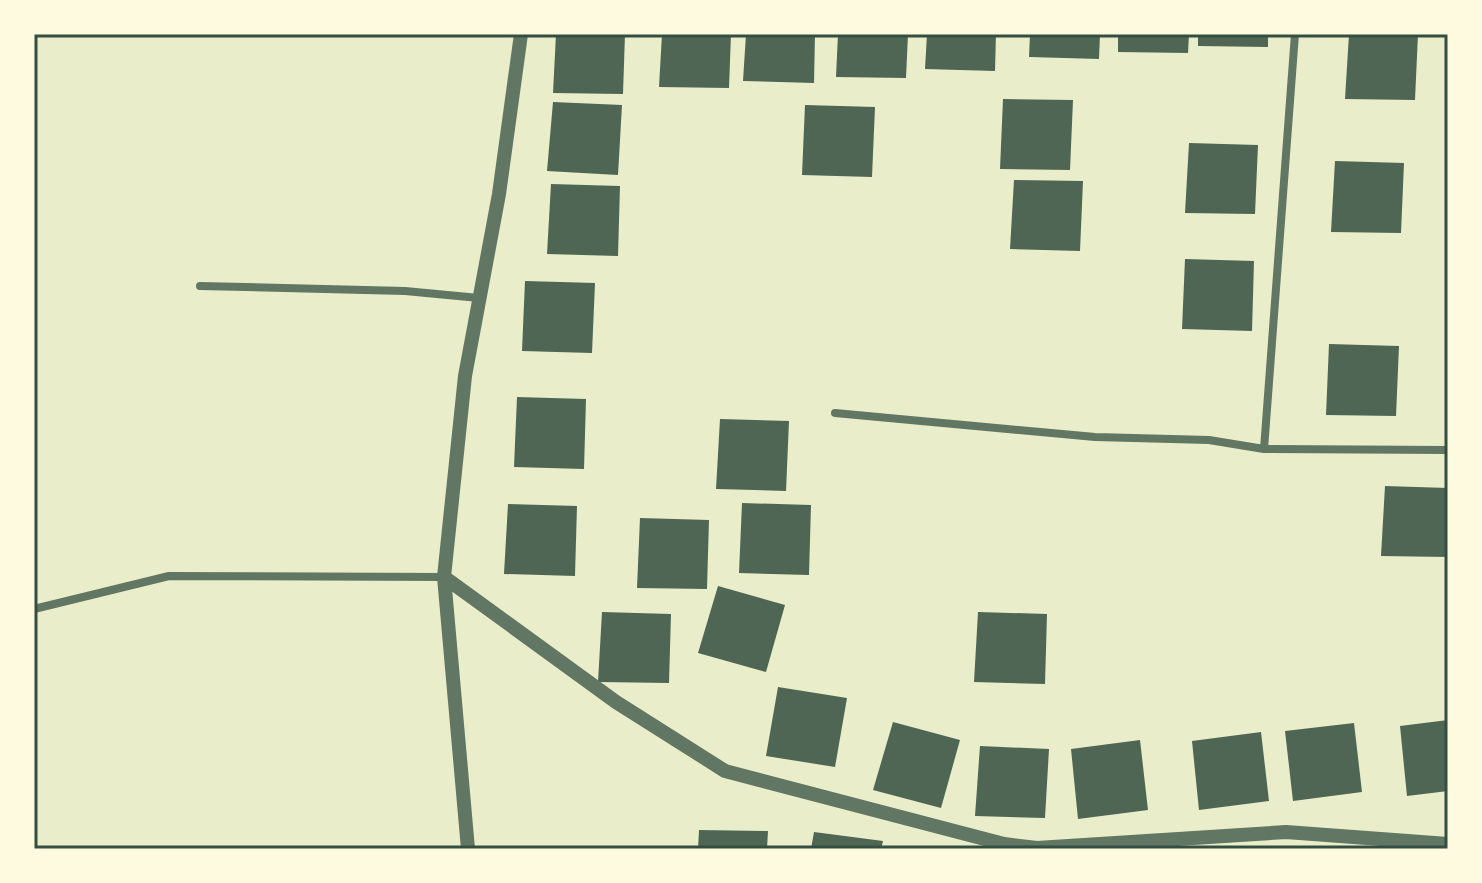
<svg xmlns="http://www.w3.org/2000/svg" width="1482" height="883" font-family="'Alegreya Sans',sans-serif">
	<rect width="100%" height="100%" fill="#e9edc9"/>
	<path fill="#4f6655" d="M 556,34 L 625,34 L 623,94 L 553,93 Z
		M 662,34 L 731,34 L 729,88 L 659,87 Z
		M 746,34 L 815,34 L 814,83 L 743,81 Z
		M 838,34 L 908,34 L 906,78 L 836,77 Z
		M 927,34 L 996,34 L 995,71 L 925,69 Z
		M 1030,34 L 1100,34 L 1099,59 L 1029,57 Z
		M 1118,34 L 1189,34 L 1188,53 L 1118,52 Z
		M 1198,34 L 1268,34 L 1268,47 L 1198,46 Z
		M 1349,34 L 1418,34 L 1415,100 L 1345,99 Z
		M 1003,99 L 1073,100 L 1070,170 L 1000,169 Z
		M 553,102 L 622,105 L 618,175 L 547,171 Z
		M 805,105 L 875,107 L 872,177 L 802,175 Z
		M 1189,143 L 1258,145 L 1255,214 L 1185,213 Z
		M 1335,161 L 1404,163 L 1401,233 L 1331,232 Z
		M 1014,180 L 1083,181 L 1080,251 L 1010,249 Z
		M 551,184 L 620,186 L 618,256 L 547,254 Z
		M 1185,259 L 1254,261 L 1252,331 L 1182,329 Z
		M 525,281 L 595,283 L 592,353 L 522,351 Z
		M 1329,344 L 1399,346 L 1396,416 L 1326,415 Z
		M 517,397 L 586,399 L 584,469 L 514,467 Z
		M 720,419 L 789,421 L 786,491 L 716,489 Z
		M 1385,486 L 1448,488 L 1448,557 L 1381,556 Z
		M 742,503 L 811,505 L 809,575 L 739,573 Z
		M 508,504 L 577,506 L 575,576 L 504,574 Z
		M 640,518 L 709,520 L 707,589 L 637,588 Z
		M 718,586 L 785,605 L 766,672 L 698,653 Z
		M 602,612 L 671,614 L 669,683 L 598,682 Z
		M 978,612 L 1047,614 L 1045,684 L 974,682 Z
		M 778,687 L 847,698 L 835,767 L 766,756 Z
		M 1448,720 L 1448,791 L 1407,796 L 1400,726 Z
		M 893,722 L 960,740 L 941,808 L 873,790 Z
		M 1354,723 L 1362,792 L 1293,801 L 1285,731 Z
		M 1261,732 L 1269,801 L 1199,810 L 1192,741 Z
		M 1140,740 L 1148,810 L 1078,819 L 1071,749 Z
		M 980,746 L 1049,749 L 1045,818 L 975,816 Z
		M 699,830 L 768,831 L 767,849 L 698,849 Z
		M 814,832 L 883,841 L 881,849 L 811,849 Z"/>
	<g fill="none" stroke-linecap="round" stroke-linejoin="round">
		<path stroke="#617663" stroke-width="8" d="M 200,286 L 405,291 L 479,298
			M 835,413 L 1095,437 L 1209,440 L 1264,449 L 1448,450
			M 1264,449 L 1295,34
			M 34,609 L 169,576 L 444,577"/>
		<path stroke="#617663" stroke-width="14" d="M 444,577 L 616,702 L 725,771 L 1004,844 L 1037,848 L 1286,832 L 1448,844
			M 468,849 L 444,577 L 465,376 L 499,194 L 521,34"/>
	</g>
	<rect width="1482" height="883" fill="none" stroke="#fefae0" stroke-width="72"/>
	<rect x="36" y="36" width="1410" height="811" fill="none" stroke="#344e41" stroke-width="3"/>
</svg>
